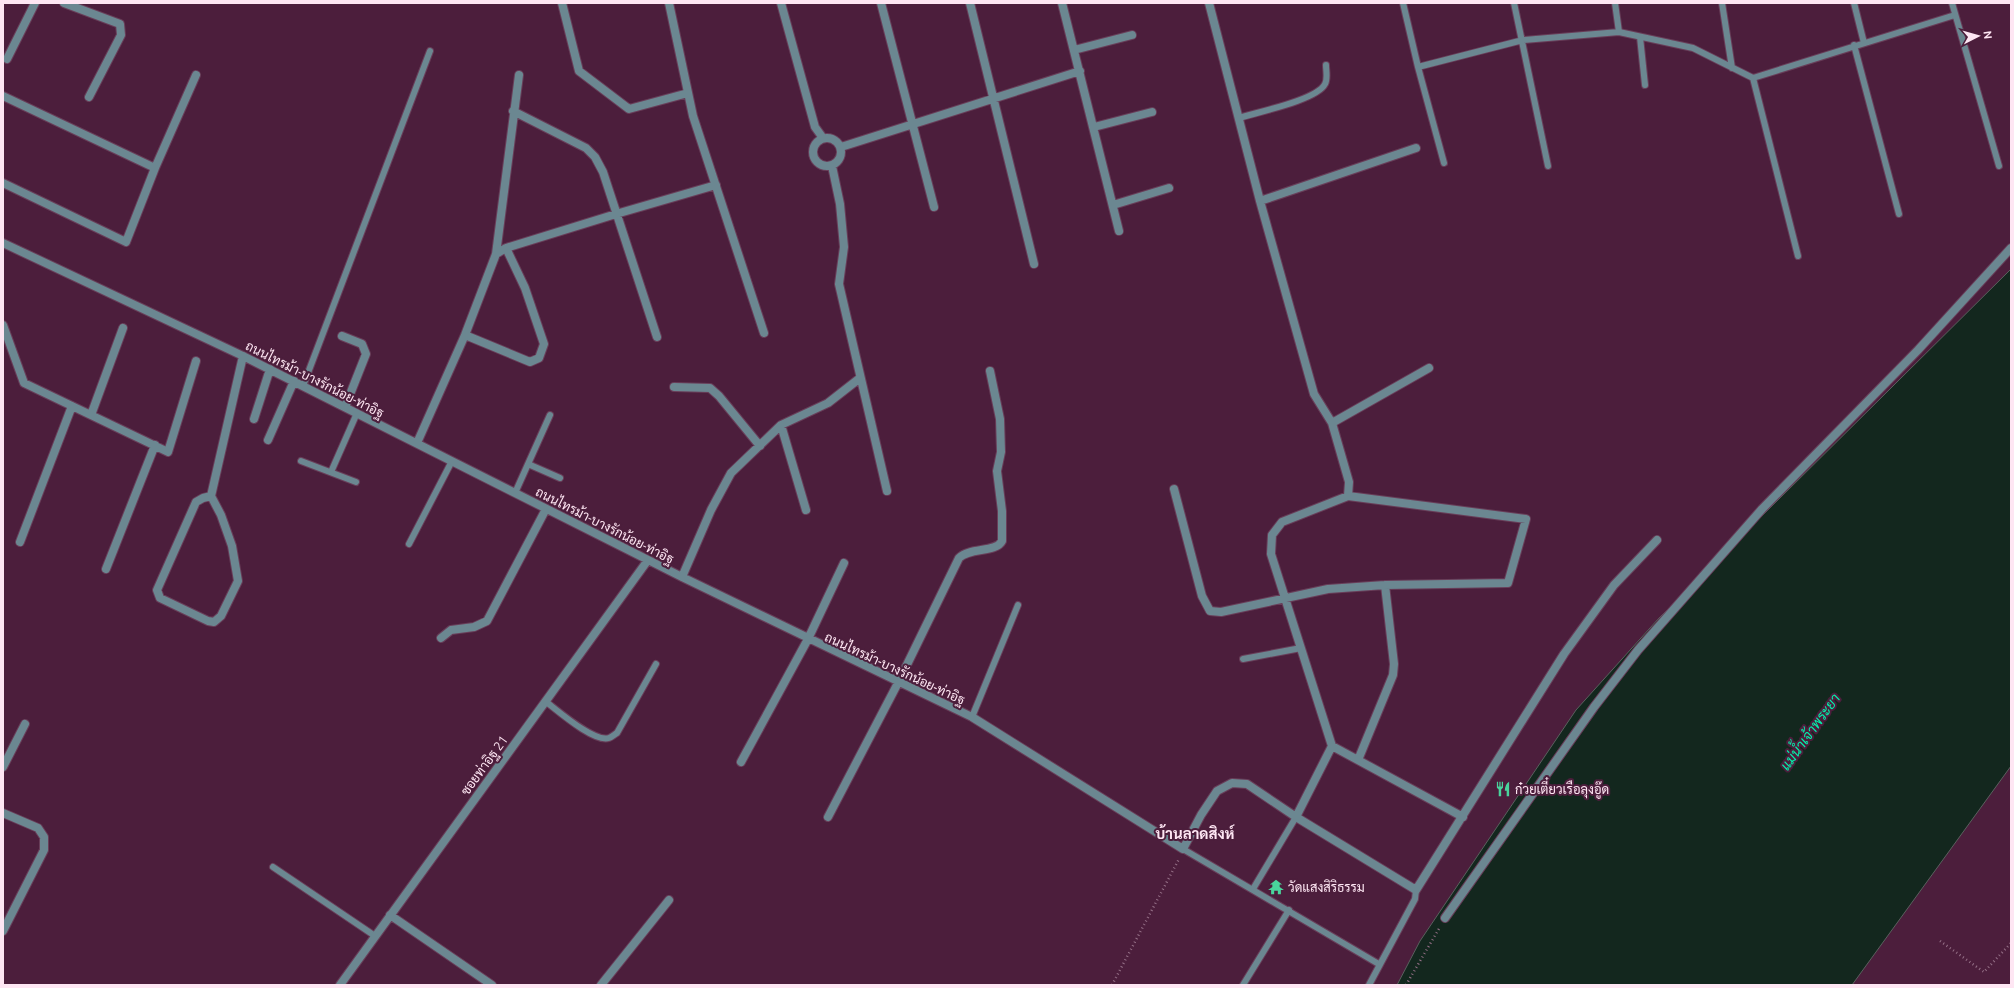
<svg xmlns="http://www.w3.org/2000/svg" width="2014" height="988" font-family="Ubuntu,Sarabun,sans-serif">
	<rect width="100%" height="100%" fill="#4c1e3c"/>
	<path fill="#13271e" stroke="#5a605e" d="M 2011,269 L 2011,766 L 1852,985 L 1397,985 L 1420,941 L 1576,710 L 1659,618 Z"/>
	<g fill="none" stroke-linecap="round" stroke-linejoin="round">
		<defs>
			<path id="lane" d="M 1403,3 L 1418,67 L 1444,163
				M 1514,3 L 1548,166
				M 1615,3 L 1619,32
				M 1722,3 L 1732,68
				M 1854,3 L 1864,43
				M 1952,3 L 1999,166
				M 1640,37 L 1645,85
				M 1854,45 L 1899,214
				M 1418,67 L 1523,40 L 1619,32 L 1693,48 L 1753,78 L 1955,15
				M 1753,78 L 1798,256
				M 1239,118 C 1258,112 1317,100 1325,84 C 1328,79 1326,71 1326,65
				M 303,386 L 430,51
				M 301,461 L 356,482
				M 528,464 L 560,478
				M 331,472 L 357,413
				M 515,493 L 550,415
				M 409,544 L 452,461
				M 1243,659 L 1301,648
				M 545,701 C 557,710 594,743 609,738 C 612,737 615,734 617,733 L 656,664
				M 972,717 L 1018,605
				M 1183,849 L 1377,963
				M 273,867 L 375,936
				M 1253,889 L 1296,817
				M 1243,985 L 1289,910
				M 1369,985 L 1415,899 L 1416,890"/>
			<path id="street" d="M 64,3 L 120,24 L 121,35 L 89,97
				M 562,3 L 579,71 L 629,109 L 688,93
				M 669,3 L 693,116 L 764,333
				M 781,3 L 815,127 L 823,138
				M 881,3 L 934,207
				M 970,3 L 1034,264
				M 1062,3 L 1119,231
				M 1209,3 L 1260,201 L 1314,394 L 1332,423 L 1349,482 L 1348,496
				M 1074,50 L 1132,35
				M 7,59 L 35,3
				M 3,96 L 155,168
				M 513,111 L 586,148 L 595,157 L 603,172 L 657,337
				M 1094,127 L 1152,112
				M813 152a14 14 0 1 1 28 0a14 14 0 1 1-28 0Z
				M 841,147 L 1080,71
				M 832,166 L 840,204 L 844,247 L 839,284 L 887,491
				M 3,183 L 126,242 L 155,168 L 196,75
				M 1260,201 L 1416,148
				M 1113,205 L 1169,188
				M 3,243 L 243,356 L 682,577 L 972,717 L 1183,849 L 1201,815 L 1217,791 L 1232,783 L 1247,784 L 1296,817 L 1416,890 L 1564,654 L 1614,585 L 1657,540
				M 496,254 L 506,248 L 616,214 L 716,185
				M 3,325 L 24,383 L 168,452 L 196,361
				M 465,335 L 530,362 L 539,358 L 544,344 L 525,288 L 506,248
				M 342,336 L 362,344 L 366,354 L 345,407
				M 674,387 L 710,388 L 719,396 L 760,446
				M 91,415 L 123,328
				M 254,419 L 270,369
				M 1332,423 L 1429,368
				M 781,425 L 806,510
				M 268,440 L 294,381
				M 417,443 L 465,335 L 496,254 L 519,75
				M 1174,489 L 1202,596 L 1210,611 L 1221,612 L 1328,589 L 1385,585 L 1508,583 L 1526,519 L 1348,496 L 1282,522 L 1272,535 L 1271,554 L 1332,746 L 1296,817
				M 211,496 L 203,498 L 196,502 L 157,590 L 160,598 L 208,621 L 214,622 L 221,616 L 238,581 L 232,546 L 221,515 L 211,496 L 243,356
				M 20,542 L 72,406
				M 106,569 L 155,445
				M 682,577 L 711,510 L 731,473 L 781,425 L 828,403 L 860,378
				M 441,638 L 451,630 L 474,627 L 487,621 L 546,509
				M 1332,746 L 1463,817
				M 1358,760 L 1393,675 L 1394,664 L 1385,585
				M 741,762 L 808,639 L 844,563
				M 3,767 L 25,724
				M 3,813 L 38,828 L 44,837 L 44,850 L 3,931
				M 828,817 L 899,681 L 959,558 C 970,547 996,553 1002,541 L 1002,511 L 997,471 L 1001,452 L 1000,419 L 990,371
				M 390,915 L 492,985
				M 1445,918 L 1594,707 L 1638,650 L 1762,509 L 1918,350 L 2011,248
				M 340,985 L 648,560
				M 601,985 L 669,900"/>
		</defs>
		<use href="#lane" stroke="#683e59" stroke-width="8"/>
		<use href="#street" stroke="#683e59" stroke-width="10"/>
		<path stroke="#957087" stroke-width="2.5" stroke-dasharray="1 3" stroke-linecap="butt" d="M 1940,941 L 1984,972 L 2011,943
			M 1112,985 L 1179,859
			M 1406,985 L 1440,927"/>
		<use href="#lane" stroke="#6b8791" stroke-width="6"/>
		<use href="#street" stroke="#6b8791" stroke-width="8"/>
	</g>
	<defs>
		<symbol id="restaurant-bare" viewBox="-9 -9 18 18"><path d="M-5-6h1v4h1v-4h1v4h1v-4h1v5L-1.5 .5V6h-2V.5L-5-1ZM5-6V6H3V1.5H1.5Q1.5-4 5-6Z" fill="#49d49c" stroke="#4c1e3c" stroke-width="2.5" paint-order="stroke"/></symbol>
		<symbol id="temple-bare" viewBox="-9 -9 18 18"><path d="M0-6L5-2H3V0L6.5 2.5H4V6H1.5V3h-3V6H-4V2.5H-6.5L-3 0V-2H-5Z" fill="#49d49c" stroke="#4c1e3c" stroke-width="2.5" paint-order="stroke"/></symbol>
	</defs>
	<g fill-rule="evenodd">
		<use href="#restaurant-bare" x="1492" y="778" width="22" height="22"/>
		<use href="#temple-bare" x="1265" y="876" width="22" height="22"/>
	</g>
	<g text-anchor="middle" stroke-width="4" stroke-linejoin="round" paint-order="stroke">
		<g font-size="13" fill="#fee6f3" stroke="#4c1e3c">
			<text transform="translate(315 379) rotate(27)" y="5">ถนนไทรม้า-บางรักน้อย-ท่าอิฐ</text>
			<text transform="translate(605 525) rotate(27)" y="5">ถนนไทรม้า-บางรักน้อย-ท่าอิฐ</text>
			<text transform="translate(895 668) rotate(25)" y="5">ถนนไทรม้า-บางรักน้อย-ท่าอิฐ</text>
			<text transform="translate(484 765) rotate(-54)" y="5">ซอยท่าอิฐ 21</text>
		</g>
		<g font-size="13" fill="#fee6f3" stroke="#4c1e3c" text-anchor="start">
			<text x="1515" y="794">ก๋วยเตี๋ยวเรือลุงอู๊ด</text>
			<text x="1288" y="892">วัดแสงสิริธรรม</text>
		</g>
		<g font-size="14" font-style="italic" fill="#02f4ac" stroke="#4c1e3c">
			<text transform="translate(1810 732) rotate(-54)" y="5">แม่น้ำเจ้าพระยา</text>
		</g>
		<g font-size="15" font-weight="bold" fill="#fee6f3" stroke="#4c1e3c">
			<text x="1195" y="839">บ้านลาดสิงห์</text>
		</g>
	</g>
	<rect width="2014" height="988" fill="none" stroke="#fee6f3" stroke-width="8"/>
	<g transform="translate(1978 36) rotate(84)" stroke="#4c1e3c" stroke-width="3" paint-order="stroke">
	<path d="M0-3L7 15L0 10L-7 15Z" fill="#fee6f3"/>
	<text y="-6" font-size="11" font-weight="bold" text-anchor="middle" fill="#fee6f3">N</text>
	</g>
</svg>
